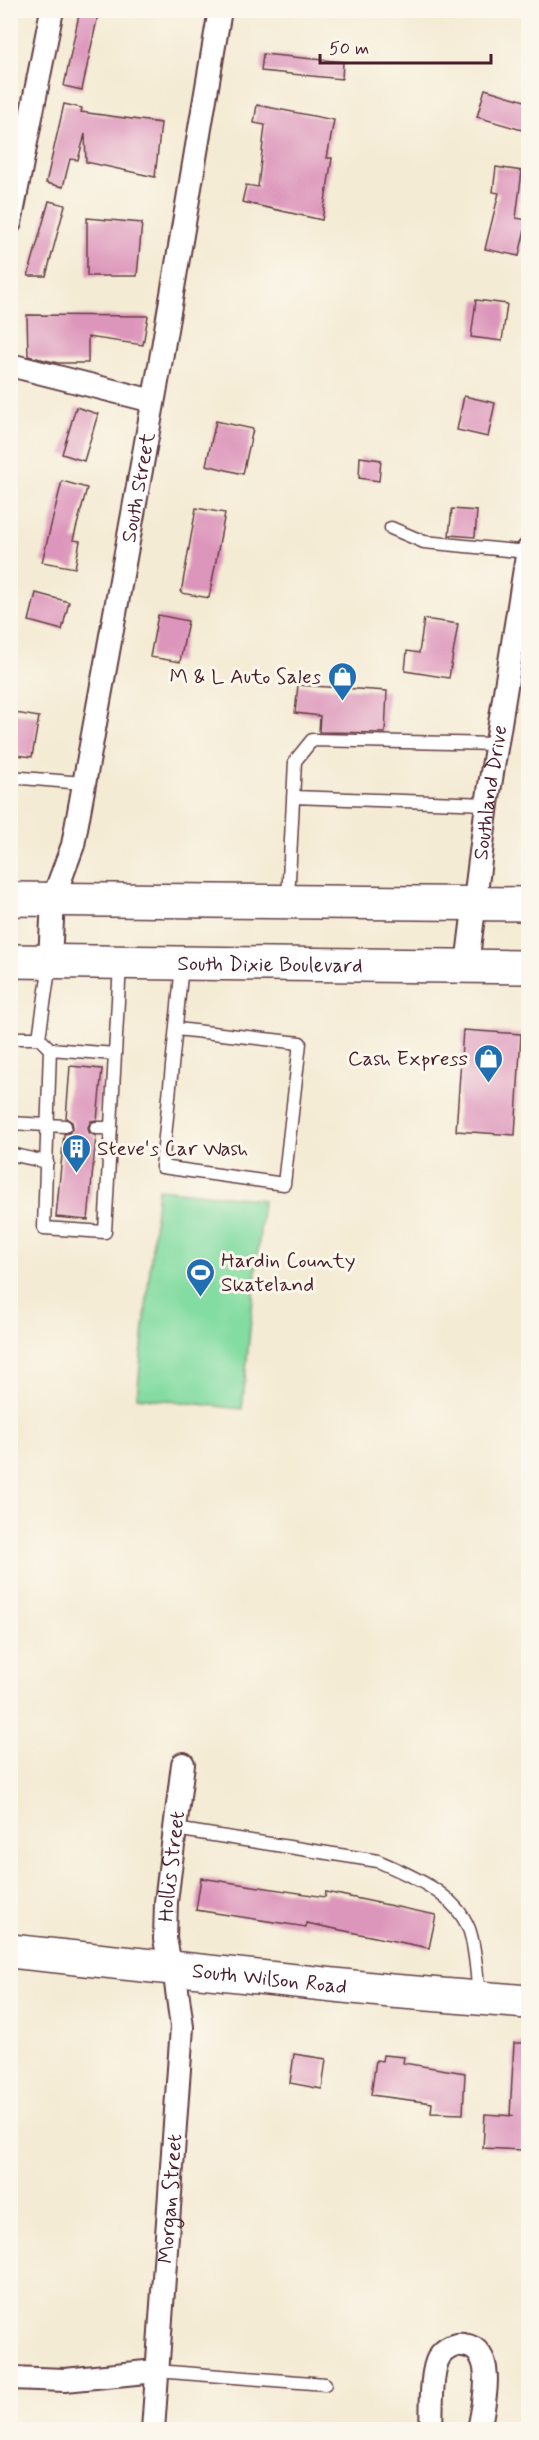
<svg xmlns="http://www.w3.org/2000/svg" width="539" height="2440" font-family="Mynerve,sans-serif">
	<rect width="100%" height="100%" fill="#fbf7ec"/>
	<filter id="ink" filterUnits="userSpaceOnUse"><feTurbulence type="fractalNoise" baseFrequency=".0167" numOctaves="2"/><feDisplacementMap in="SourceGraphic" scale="12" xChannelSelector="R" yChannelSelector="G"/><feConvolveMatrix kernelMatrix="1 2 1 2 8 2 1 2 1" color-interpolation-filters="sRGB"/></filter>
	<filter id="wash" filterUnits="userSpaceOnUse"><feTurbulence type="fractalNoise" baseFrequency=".008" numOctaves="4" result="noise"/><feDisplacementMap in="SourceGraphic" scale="24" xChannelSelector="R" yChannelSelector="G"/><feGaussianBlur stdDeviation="1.35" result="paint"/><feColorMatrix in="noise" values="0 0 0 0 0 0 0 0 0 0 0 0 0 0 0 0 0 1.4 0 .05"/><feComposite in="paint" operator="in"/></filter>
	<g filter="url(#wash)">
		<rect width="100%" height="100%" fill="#f4ebd4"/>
		<path fill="#83dca1" stroke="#667e66" stroke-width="1.5" d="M 158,1189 L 263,1200 L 242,1409 L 137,1397 Z"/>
		<g id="blocks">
			<path fill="#dd96bb" d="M 80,10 L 99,10 L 82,90 L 64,86 Z
				M 263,54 L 343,62 L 342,79 L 261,71 Z
				M 485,89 L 528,102 L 522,130 L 477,117 Z
				M 64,104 L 82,108 L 81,112 L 161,123 L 155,177 L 86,162 L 85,134 L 78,160 L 70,159 L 63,187 L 46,183 Z
				M 257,105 L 334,120 L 327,158 L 332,158 L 322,220 L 242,202 L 246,185 L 258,187 L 265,125 L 254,123 Z
				M 496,167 L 522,171 L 516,218 L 527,220 L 519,256 L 485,249 L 499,193 L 493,192 Z
				M 49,201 L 65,205 L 46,276 L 28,276 Z
				M 87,218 L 142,223 L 137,276 L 87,276 Z
				M 476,300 L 507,304 L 502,341 L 471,337 Z
				M 27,315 L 148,316 L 143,345 L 88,337 L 88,363 L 58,363 L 28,356 Z
				M 464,396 L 495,403 L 488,437 L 457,430 Z
				M 76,407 L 98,414 L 84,461 L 62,454 Z
				M 216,421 L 253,429 L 243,474 L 206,465 Z
				M 360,457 L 381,460 L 379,481 L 359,478 Z
				M 62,481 L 87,488 L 73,540 L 80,541 L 75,568 L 42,562 Z
				M 196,508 L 225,513 L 209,598 L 181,593 Z
				M 452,509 L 477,511 L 475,537 L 449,535 Z
				M 36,593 L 69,602 L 62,630 L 29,621 Z
				M 158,615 L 188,621 L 180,662 L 150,657 Z
				M 424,619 L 458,624 L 449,678 L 405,671 L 407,651 L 419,653 Z
				M 298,685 L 387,691 L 385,733 L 319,732 L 320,716 L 295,713 Z
				M 10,712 L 39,717 L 32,757 L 10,754 Z
				M 463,1030 L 521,1034 L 515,1135 L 456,1131 Z
				M 70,1066 L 102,1069 L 97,1120 L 91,1121 L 88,1127 L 89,1133 L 96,1136 L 88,1220 L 56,1217 L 64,1134 L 69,1133 L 73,1127 L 72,1122 L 66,1118 Z
				M 201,1878 L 325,1897 L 326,1892 L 436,1915 L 429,1948 L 306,1923 L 306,1927 L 196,1910 Z
				M 514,2043 L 528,2043 L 528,2116 L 524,2116 L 522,2150 L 483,2148 L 485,2114 L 514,2116 L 510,2115 Z
				M 294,2054 L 326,2059 L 322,2089 L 290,2083 Z
				M 383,2055 L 404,2057 L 403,2063 L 465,2073 L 463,2114 L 431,2113 L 432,2103 L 371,2095 L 376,2060 L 382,2061 Z"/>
		</g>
	</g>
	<g filter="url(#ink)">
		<use href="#blocks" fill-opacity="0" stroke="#643e44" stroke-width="1.5"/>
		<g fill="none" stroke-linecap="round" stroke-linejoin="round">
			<defs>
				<path id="lane" d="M 391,528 L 424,542 L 528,552
					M 10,777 L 83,783
					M 293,797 L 487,804
					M 288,899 L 295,761 L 312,740 L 497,744
					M 177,1029 L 300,1043 L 284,1184 L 162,1167 L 182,965
					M 10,1038 L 39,1038 L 50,963
					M 39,1038 L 50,1049 L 115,1054 L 105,1232 L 44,1228 L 50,1049
					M 115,1054 L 120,965
					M 10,1123 L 65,1126
					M 96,1128 L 111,1128
					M 10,1154 L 47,1162
					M 175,1829 L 378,1861 C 410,1875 455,1893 469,1929 C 476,1948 477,1978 479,1998
					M 156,2371 L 325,2384"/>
				<g id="street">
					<path d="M 10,223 L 52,10"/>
					<path d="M 10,365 L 153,401"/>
					<path id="s1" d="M 50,961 L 53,899 L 73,845 L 160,365 L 220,10"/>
					<path id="s2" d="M 467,965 L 487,804 L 528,550"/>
					<path d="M 10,2378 L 65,2380 L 156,2371"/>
					<path id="s3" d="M 153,2430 L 182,2027 L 174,1968 L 168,1954 L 165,1939 L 166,1902 L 183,1764"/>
					<path d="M 431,2430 C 432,2411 430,2372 439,2357 C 444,2349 454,2344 463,2345 C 499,2349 483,2407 479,2430"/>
				</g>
				<g id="secondary">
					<path id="s4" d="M 10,1951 L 391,1991 L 528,2002"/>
				</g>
				<g id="highway">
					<path d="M 10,899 L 528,904"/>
					<path id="s5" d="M 10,961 L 528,967"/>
				</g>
			</defs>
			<use href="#lane" stroke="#643e44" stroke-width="15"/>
			<use href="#street" stroke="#643e44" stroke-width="26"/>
			<use href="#secondary" stroke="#643e44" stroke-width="36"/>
			<use href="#highway" stroke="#643e44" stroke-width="36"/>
			<use href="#lane" stroke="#fff" stroke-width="12"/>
			<use href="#street" stroke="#fff" stroke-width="22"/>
			<use href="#secondary" stroke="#fff" stroke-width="33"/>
			<use href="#highway" stroke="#fff" stroke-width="33"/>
		</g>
	</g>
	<defs>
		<symbol id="shop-pin" viewBox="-11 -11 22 30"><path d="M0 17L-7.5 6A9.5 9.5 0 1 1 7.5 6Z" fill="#1f6fb2" stroke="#fbf7ec"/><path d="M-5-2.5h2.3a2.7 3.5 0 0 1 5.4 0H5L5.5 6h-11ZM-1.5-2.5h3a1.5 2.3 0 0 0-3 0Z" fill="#fff"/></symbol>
		<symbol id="building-pin" viewBox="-11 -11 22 30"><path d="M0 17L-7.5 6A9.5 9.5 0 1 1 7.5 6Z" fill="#1f6fb2" stroke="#fbf7ec"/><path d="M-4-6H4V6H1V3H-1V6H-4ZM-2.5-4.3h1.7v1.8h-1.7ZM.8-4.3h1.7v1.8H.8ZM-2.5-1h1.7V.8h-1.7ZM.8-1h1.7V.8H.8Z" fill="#fff"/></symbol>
		<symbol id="stadium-pin" viewBox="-11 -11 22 30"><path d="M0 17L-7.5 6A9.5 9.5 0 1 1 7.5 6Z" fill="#1f6fb2" stroke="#fbf7ec"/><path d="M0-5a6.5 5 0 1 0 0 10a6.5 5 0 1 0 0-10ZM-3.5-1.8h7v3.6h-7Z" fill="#fff"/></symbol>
	</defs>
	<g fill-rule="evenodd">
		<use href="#shop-pin" x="326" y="660" width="33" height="45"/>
		<use href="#shop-pin" x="472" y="1042" width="33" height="45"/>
		<use href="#building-pin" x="60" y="1132" width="33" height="45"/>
		<use href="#stadium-pin" x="184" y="1256" width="33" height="45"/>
	</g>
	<g text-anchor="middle" stroke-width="6" stroke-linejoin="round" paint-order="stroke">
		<g font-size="21" fill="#4a1f2b" stroke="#fbf7ec">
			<text dy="7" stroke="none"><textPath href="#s1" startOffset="483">South Street</textPath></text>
			<text dy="7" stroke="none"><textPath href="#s2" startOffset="174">Southland Drive</textPath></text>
			<text dy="7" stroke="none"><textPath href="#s5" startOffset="260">South Dixie Boulevard</textPath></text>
			<text dy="7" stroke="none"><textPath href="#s3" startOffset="567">Hollis Street</textPath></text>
			<text dy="7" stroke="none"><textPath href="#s4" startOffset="261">South Wilson Road</textPath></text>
			<text dy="7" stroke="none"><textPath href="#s3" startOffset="232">Morgan Street</textPath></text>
		</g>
		<g font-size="21" fill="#4a1f2b" stroke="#fbf7ec" text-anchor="end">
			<text x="321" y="683">M &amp; L Auto Sales</text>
			<text x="468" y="1065">Cash Express</text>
			<text x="97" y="1155" text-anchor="start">Steve's Car Wash</text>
			<text x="221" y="1267" text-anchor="start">Hardin County<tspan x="221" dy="24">Skateland</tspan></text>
		</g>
	</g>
	<rect width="539" height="2440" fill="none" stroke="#fbf7ec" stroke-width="36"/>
	<path d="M320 54v9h171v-9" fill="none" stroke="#4a1f2b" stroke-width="3"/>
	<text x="329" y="54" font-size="18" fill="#4a1f2b" stroke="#fbf7ec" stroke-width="4.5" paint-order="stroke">50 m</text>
</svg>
